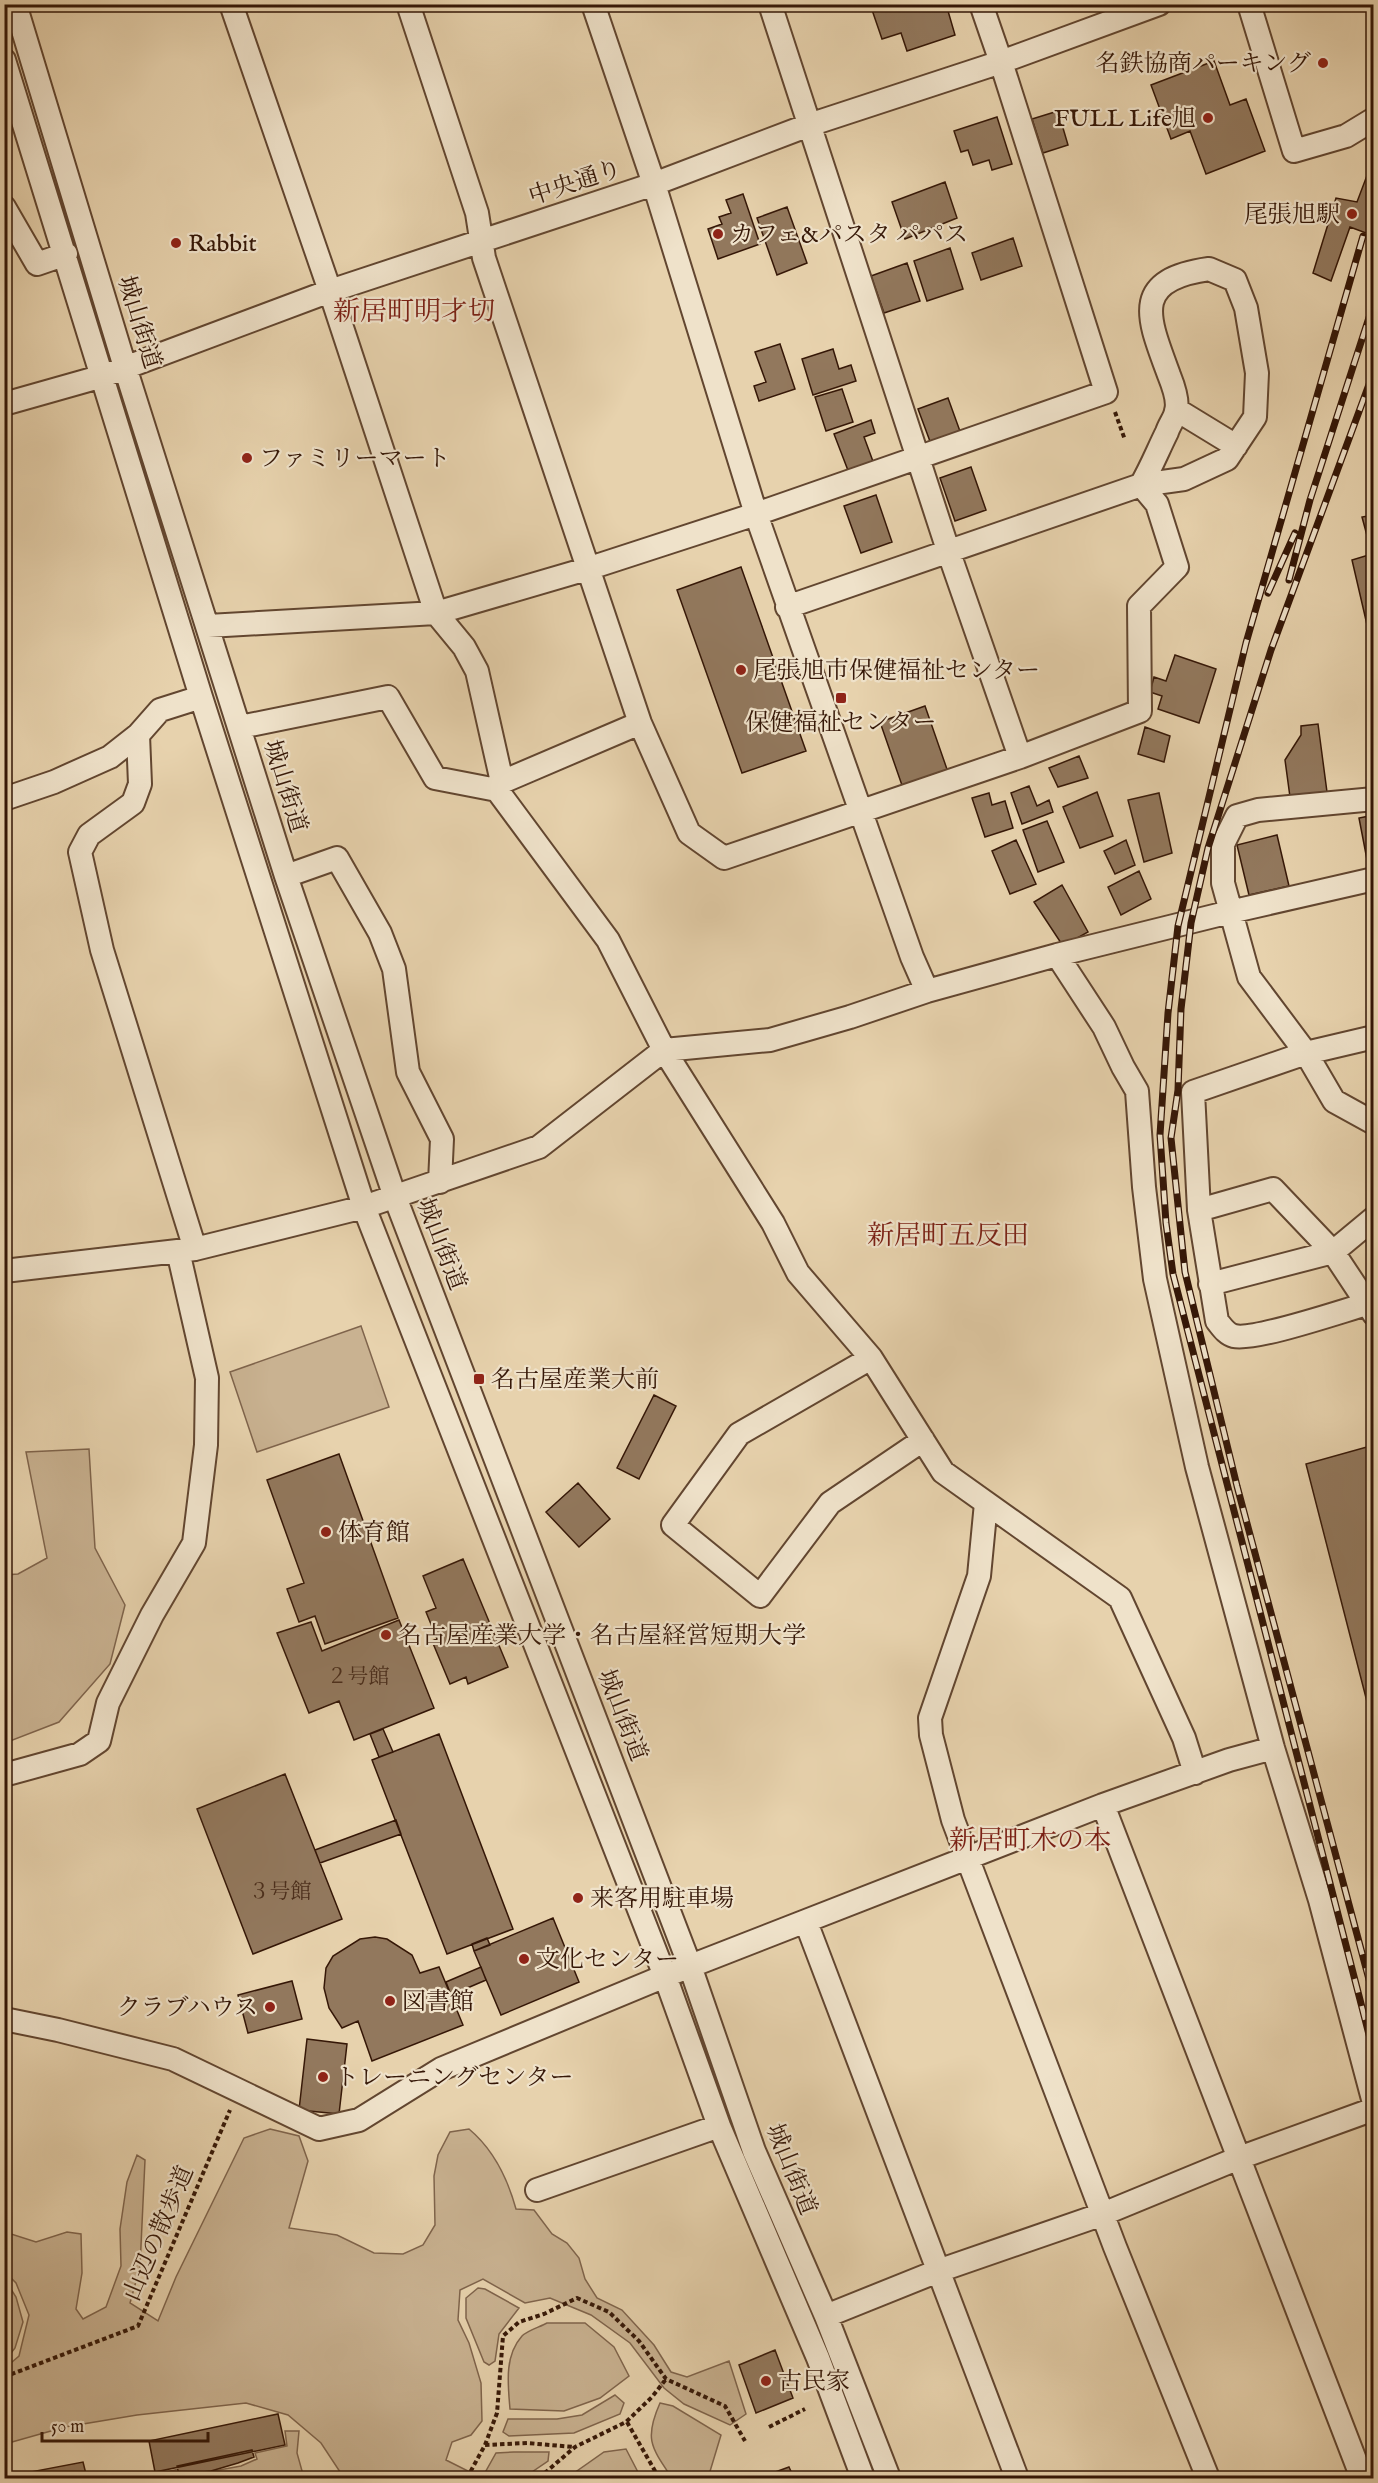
<svg xmlns="http://www.w3.org/2000/svg" width="1378" height="2483" font-family="'IM FELL English','Noto Serif JP',serif">
	<rect width="100%" height="100%" fill="#e7d2ad"/>
	<filter id="stains"><feTurbulence type="fractalNoise" baseFrequency=".00333" numOctaves="4"/><feColorMatrix values="0 0 0 0 .2 0 0 0 0 .09 0 0 0 0 .02 0 0 0 .5 -.17"/></filter>
	<radialGradient id="worn" r=".72"><stop offset=".6" stop-color="#630" stop-opacity="0"/><stop offset="1" stop-color="#630" stop-opacity=".3"/></radialGradient>
	<path fill="#c9b291" stroke="#7f644c" stroke-width="1.5" d="M 361,1326 L 389,1407 L 257,1452 L 230,1372 Z
		M 89,1449 L 95,1548 L 125,1605 L 110,1664 L 59,1722 L 5,1743 L 5,1575 L 18,1574 L 47,1558 L 26,1452 Z
		M 270,2129 L 299,2136 L 308,2161 L 289,2228 L 337,2235 L 374,2253 L 403,2254 L 423,2245 L 435,2225 L 434,2176 L 438,2155 L 450,2132 L 469,2129 C 493,2149 508,2180 516,2209 L 534,2210 L 552,2234 L 567,2243 L 579,2258 L 585,2279 L 597,2298 L 622,2310 L 654,2345 L 671,2372 L 687,2377 L 729,2361 L 746,2414 L 730,2425 L 684,2404 L 664,2388 L 630,2343 L 591,2315 L 550,2298 L 525,2303 L 483,2279 L 460,2290 L 458,2320 L 469,2343 L 481,2383 L 482,2421 L 471,2435 L 452,2442 L 446,2460 L 476,2475 L 474,2478 L 344,2478 L 321,2443 L 288,2415 L 246,2403 L 137,2415 L 65,2427 L 5,2444 L 5,2368 L 19,2356 L 29,2315 L 16,2283 L 5,2272 L 5,2232 L 36,2242 L 67,2232 L 81,2234 L 82,2273 L 76,2309 L 83,2319 L 106,2307 L 121,2266 L 120,2229 L 127,2182 L 137,2155 L 145,2160 L 140,2267 L 130,2303 L 158,2321 L 176,2277 L 244,2138 Z
		M 4,2278 L 16,2297 L 23,2322 L 15,2348 L 5,2361 Z
		M 478,2288 L 485,2289 L 519,2308 L 499,2334 L 495,2361 L 489,2365 L 484,2362 L 466,2318 L 466,2298 Z
		M 547,2323 L 585,2323 L 614,2347 L 629,2376 L 600,2398 L 564,2411 L 510,2409 C 508,2385 504,2356 522,2336 C 528,2330 540,2327 547,2323 Z
		M 615,2395 L 624,2403 L 620,2414 L 574,2433 L 509,2436 L 503,2432 L 508,2419 L 557,2419 L 582,2415 Z
		M 660,2403 L 673,2406 L 721,2435 L 708,2478 L 672,2478 C 651,2447 644,2439 660,2403 Z
		M 285,2431 L 299,2431 L 297,2453 L 304,2478 L 142,2478 L 179,2469 L 181,2477 L 241,2466 L 257,2459 L 255,2453 L 287,2446 Z
		M 626,2449 L 641,2478 L 567,2478 L 604,2452 Z
		M 514,2452 L 549,2452 L 548,2461 L 523,2478 L 482,2478 L 496,2453 Z"/>
	<path fill="#92785d" stroke="#351707" stroke-width="1.5" d="M 870,4 L 946,4 L 955,35 L 907,51 L 901,33 L 882,39 Z
		M 1214,61 L 1230,105 L 1246,99 L 1265,151 L 1206,174 L 1190,131 L 1171,139 L 1151,85 Z
		M 1058,111 L 1068,145 L 1043,153 L 1032,119 Z
		M 997,117 L 1012,164 L 992,170 L 989,160 L 973,165 L 968,150 L 961,152 L 954,131 Z
		M 1374,157 L 1374,236 L 1350,227 L 1331,281 L 1313,273 L 1336,198 L 1357,202 Z
		M 945,182 L 957,218 L 905,239 L 892,202 Z
		M 743,194 L 760,244 L 718,259 L 708,229 L 722,224 L 719,217 L 731,213 L 726,200 Z
		M 787,207 L 807,263 L 777,275 L 757,218 Z
		M 1013,238 L 1022,266 L 981,280 L 972,253 Z
		M 950,248 L 963,289 L 927,301 L 914,261 Z
		M 907,263 L 920,301 L 884,313 L 871,276 Z
		M 780,344 L 795,389 L 759,401 L 754,386 L 766,382 L 755,352 Z
		M 833,349 L 839,369 L 851,365 L 856,381 L 813,395 L 802,359 Z
		M 842,389 L 853,422 L 826,431 L 815,397 Z
		M 948,398 L 961,434 L 931,444 L 918,409 Z
		M 871,420 L 875,433 L 864,437 L 874,464 L 849,473 L 834,434 Z
		M 971,467 L 986,510 L 955,521 L 940,478 Z
		M 876,495 L 892,542 L 861,553 L 844,506 Z
		M 1374,515 L 1374,655 L 1352,560 L 1372,554 L 1362,517 Z
		M 741,567 L 806,751 L 742,773 L 677,590 Z
		M 1175,655 L 1216,669 L 1199,723 L 1158,709 L 1162,696 L 1150,692 L 1154,677 L 1166,681 Z
		M 925,706 L 949,775 L 904,791 L 880,722 Z
		M 1318,724 L 1327,792 L 1290,797 L 1285,760 L 1301,735 L 1301,726 Z
		M 1145,727 L 1170,736 L 1164,762 L 1138,754 Z
		M 1079,756 L 1088,778 L 1058,787 L 1049,768 Z
		M 1029,786 L 1037,806 L 1049,800 L 1053,812 L 1022,824 L 1011,793 Z
		M 1097,792 L 1113,836 L 1080,848 L 1063,807 Z
		M 989,793 L 992,805 L 1005,801 L 1013,828 L 985,837 L 972,798 Z
		M 1159,793 L 1172,853 L 1144,862 L 1128,800 Z
		M 1374,815 L 1374,869 L 1369,870 L 1359,818 Z
		M 1047,821 L 1064,862 L 1038,872 L 1023,830 Z
		M 1277,835 L 1289,886 L 1249,895 L 1237,845 Z
		M 1016,840 L 1036,884 L 1010,894 L 992,851 Z
		M 1126,840 L 1135,865 L 1115,874 L 1104,851 Z
		M 1139,871 L 1151,899 L 1121,915 L 1108,887 Z
		M 1062,885 L 1088,932 L 1063,946 L 1034,902 Z
		M 654,1395 L 676,1406 L 639,1479 L 617,1468 Z
		M 1374,1445 L 1374,1729 L 1306,1464 Z
		M 339,1454 L 398,1618 L 325,1644 L 315,1616 L 299,1622 L 287,1589 L 304,1583 L 267,1480 Z
		M 578,1483 L 610,1519 L 579,1547 L 546,1512 Z
		M 463,1559 L 508,1667 L 468,1684 L 466,1677 L 450,1684 L 432,1641 L 437,1639 L 426,1612 L 436,1608 L 423,1576 Z
		M 399,1620 L 434,1708 L 354,1740 L 339,1701 L 309,1713 L 277,1633 L 311,1622 L 322,1651 Z
		M 383,1729 L 393,1752 L 379,1757 L 370,1734 Z
		M 439,1734 L 513,1929 L 447,1954 L 372,1760 Z
		M 285,1774 L 342,1919 L 253,1954 L 197,1809 Z
		M 396,1820 L 401,1834 L 320,1863 L 315,1850 Z
		M 553,1918 L 579,1982 L 501,2015 L 474,1951 Z
		M 375,1937 L 387,1939 L 412,1955 L 420,1973 L 439,1967 L 463,2025 L 372,2061 L 358,2021 L 342,2028 L 329,2008 L 324,1988 L 326,1968 L 333,1956 L 360,1939 Z
		M 487,1938 L 490,1945 L 474,1951 L 472,1944 Z
		M 481,1967 L 486,1980 L 451,1995 L 446,1982 Z
		M 292,1981 L 302,2019 L 248,2033 L 238,1995 Z
		M 307,2039 L 347,2044 L 339,2114 L 299,2110 Z
		M 775,2350 L 793,2398 L 756,2413 L 739,2365 Z
		M 278,2414 L 285,2445 L 155,2472 L 149,2441 Z
		M 252,2450 L 254,2457 L 238,2463 L 211,2471 L 179,2475 L 177,2466 Z
		M 83,2462 L 87,2478 L 4,2478 L 4,2477 Z
		M 789,2467 L 794,2478 L 759,2478 Z"/>
	<g fill="none" stroke-linecap="round" stroke-linejoin="round">
		<defs>
			<path id="minor" d="M 15,4 L 125,367 L 286,876 L 395,1197 L 690,1966 L 754,2151 L 826,2316 L 889,2478
				M 231,4 L 330,291 L 436,613 L 464,647 L 477,671 L 502,782
				M 408,4 L 477,213 L 484,258 L 640,723 L 689,833 L 724,858 L 1020,757 L 1140,711 L 1139,606 L 1177,567 L 1157,504 L 1141,485 L 787,607
				M 593,4 L 654,184 L 756,514 L 912,957 L 927,991
				M 770,4 L 948,550 L 1020,757
				M 1249,4 L 1294,151 L 1346,136 L 1374,119
				M 4,60 L 201,697 L 364,1207 L 665,1976 L 719,2126 L 818,2358 L 863,2478
				M 4,207 L 37,264 L 66,254
				M 1209,269 L 1235,280 L 1246,308 L 1257,373 L 1255,417 L 1227,459 L 1184,479 L 1141,485 C 1151,468 1158,450 1167,432 C 1169,425 1175,418 1176,411 C 1179,401 1173,385 1169,375 C 1148,318 1130,280 1209,269 Z
				M 4,404 L 103,376 L 330,291 L 654,184 L 809,125 L 1001,62 L 1159,4
				M 1177,410 L 1236,446
				M 208,626 L 436,613 L 590,568 L 756,514 L 1106,392 L 1001,62 L 981,4
				M 240,727 L 388,697 L 435,778 L 497,790 L 608,940 L 664,1050 L 773,1223 L 798,1273 L 871,1358 L 943,1472 L 1120,1598 L 1184,1738 L 1195,1773
				M 497,790 L 502,782 L 640,723
				M 4,799 L 54,782 L 110,757 L 138,735
				M 1374,799 L 1258,810 L 1237,816 L 1223,844 L 1223,883 L 1249,977 L 1306,1053 L 1334,1101 L 1374,1123
				M 286,876 L 337,858 L 380,933 L 394,969 L 408,1072 L 442,1139 L 440,1182
				M 1057,955 L 1104,1027 L 1123,1067 L 1137,1091 L 1144,1187 L 1155,1279 L 1197,1467 L 1273,1748 L 1320,1900 L 1374,2103
				M 1199,1210 L 1273,1189 L 1333,1252 L 1374,1314
				M 195,1249 L 102,950 L 80,852 L 89,835 L 133,803 L 140,784 L 138,735 L 160,710 L 201,697
				M 4,1271 L 195,1249 L 364,1207 L 539,1147 L 664,1050 L 770,1040 L 850,1017 L 927,991 L 1057,955 L 1230,912 L 1374,879
				M 1210,1284 L 1333,1252 L 1374,1218
				M 1367,1304 C 1342,1311 1255,1341 1234,1336 C 1226,1334 1222,1327 1217,1321 L 1199,1210 L 1193,1092 L 1306,1053 L 1374,1037
				M 871,1358 L 739,1434 L 673,1525 L 760,1596 L 830,1503 L 923,1440
				M 986,1503 L 979,1576 L 930,1718 L 931,1735 L 953,1820 L 1115,2247 L 1208,2478
				M 4,1775 L 80,1754 L 99,1741 L 108,1703 L 152,1615 L 194,1543 L 206,1445 L 207,1378 L 178,1251
				M 1103,1805 L 1362,2478
				M 806,1922 L 1017,2478
				M 4,2019 L 58,2030 L 173,2059 L 319,2129 L 359,2120 L 441,2069 L 665,1976 L 1103,1805 L 1229,1760 L 1273,1748
				M 537,2190 L 719,2126
				M 826,2316 L 938,2271 L 1103,2214 L 1239,2158 L 1374,2109"/>
		</defs>
		<use href="#minor" stroke="#624630" stroke-width="26"/>
		<path stroke="#351707" stroke-width="4" stroke-dasharray="4.5 3" stroke-linecap="butt" d="M 1115,412 L 1125,440
			M 4,2377 L 138,2326 L 230,2110
			M 627,2422 L 659,2478
			M 769,2427 L 805,2409
			M 485,2445 L 527,2443 L 574,2447
			M 467,2478 L 485,2445 L 497,2413 L 503,2336 L 519,2322 L 544,2314 L 577,2298 L 609,2312 L 639,2341 L 666,2379 L 725,2406 L 745,2441
			M 539,2478 L 575,2447 L 626,2422 L 652,2397 L 666,2379"/>
		<use href="#minor" stroke="#efe2ca" stroke-width="22"/>
		<defs>
			<path id="rail" d="M 1363,236 L 1246,643 L 1178,926 L 1168,1013 L 1160,1135 L 1166,1223 L 1173,1274 L 1374,2054
				M 1374,371 L 1271,650 L 1208,848 L 1191,923 L 1181,1009 L 1178,1090 L 1171,1138 L 1185,1272 L 1237,1486 L 1374,1998
				M 1289,580 L 1310,500 L 1374,302
				M 1268,593 L 1295,533"/>
		</defs>
		<use href="#rail" stroke="#351707" stroke-width="7"/>
		<use href="#rail" stroke="#efe2ca" stroke-width="4.5" stroke-dasharray="14" stroke-linecap="butt"/>
	</g>
	<g fill="#8f2418" stroke="#efe2ca" stroke-width="2">
		<circle cx="1323" cy="63" r="6"/>
		<circle cx="1208" cy="118" r="6"/>
		<circle cx="1352" cy="214" r="6"/>
		<circle cx="718" cy="234" r="6"/>
		<circle cx="176" cy="243" r="6"/>
		<circle cx="247" cy="458" r="6"/>
		<circle cx="741" cy="670" r="6"/>
		<rect x="835" y="692" width="12" height="12" rx="3"/>
		<rect x="473" y="1373" width="12" height="12" rx="3"/>
		<circle cx="326" cy="1532" r="6"/>
		<circle cx="386" cy="1635" r="6"/>
		<circle cx="578" cy="1898" r="6"/>
		<circle cx="524" cy="1959" r="6"/>
		<circle cx="390" cy="2001" r="6"/>
		<circle cx="270" cy="2007" r="6"/>
		<circle cx="323" cy="2077" r="6"/>
		<circle cx="766" cy="2381" r="6"/>
	</g>
	<g text-anchor="middle" stroke-width="4.5" stroke-linejoin="round" paint-order="stroke">
		<g font-size="21" fill="#4c2f1c">
			<text x="358" y="1683">２号館</text>
			<text x="280" y="1898">３号館</text>
		</g>
		<g font-size="24" fill="#351707" stroke="#efe2ca" text-anchor="start">
			<text x="1311" y="71" text-anchor="end">名鉄協商パーキング</text>
			<text x="1196" y="126" text-anchor="end">FULL Life旭</text>
			<text x="1340" y="222" text-anchor="end">尾張旭駅</text>
			<text x="730" y="242">カフェ&amp;パスタ パパス</text>
			<text x="188" y="251">Rabbit</text>
			<text x="259" y="466">ファミリーマート</text>
			<text x="753" y="678">尾張旭市保健福祉センター</text>
			<text x="841" y="730" text-anchor="middle">保健福祉センター</text>
			<text x="491" y="1387">名古屋産業大前</text>
			<text x="338" y="1540">体育館</text>
			<text x="398" y="1643">名古屋産業大学・名古屋経営短期大学</text>
			<text x="590" y="1906">来客用駐車場</text>
			<text x="536" y="1967">文化センター</text>
			<text x="402" y="2009">図書館</text>
			<text x="258" y="2015" text-anchor="end">クラブハウス</text>
			<text x="335" y="2085">トレーニングセンター</text>
			<text x="778" y="2389">古民家</text>
		</g>
		<g font-size="24" fill="#351707" stroke="#efe2ca">
			<text transform="translate(575 182) rotate(-18)" y="8">中央通り</text>
			<text transform="translate(140 322) rotate(73)" y="8">城山街道</text>
			<text transform="translate(286 786) rotate(73)" y="8">城山街道</text>
			<text transform="translate(442 1244) rotate(69)" y="8">城山街道</text>
			<text transform="translate(623 1715) rotate(69)" y="8">城山街道</text>
			<text transform="translate(792 2169) rotate(68)" y="8">城山街道</text>
			<text transform="translate(158 2233) rotate(-67)" y="8">山辺の散歩道</text>
		</g>
		<g font-size="27" fill="#7a1f14" stroke="#efe2ca">
			<text x="414" y="320">新居町明才切</text>
			<text x="948" y="1244">新居町五反田</text>
			<text x="1030" y="1849">新居町木の本</text>
		</g>
	</g>
	<rect width="1378" height="2483" fill="none" stroke="#e7d2ad" stroke-width="24"/>
	<rect x="6" y="6" width="1366" height="2471" fill="none" stroke="#351707" stroke-width="3"/>
	<rect x="12" y="12" width="1354" height="2459" fill="none" stroke="#351707" stroke-width="1.5"/>
	<path d="M42 2432v9h166v-9" fill="none" stroke="#351707" stroke-width="3"/>
	<text x="51" y="2432" font-size="18" fill="#351707" stroke="#efe2ca" stroke-width="4.5" paint-order="stroke">50 m</text>
	<rect width="100%" height="100%" filter="url(#stains)"/>
	<rect width="100%" height="100%" fill="url(#worn)"/>
</svg>
